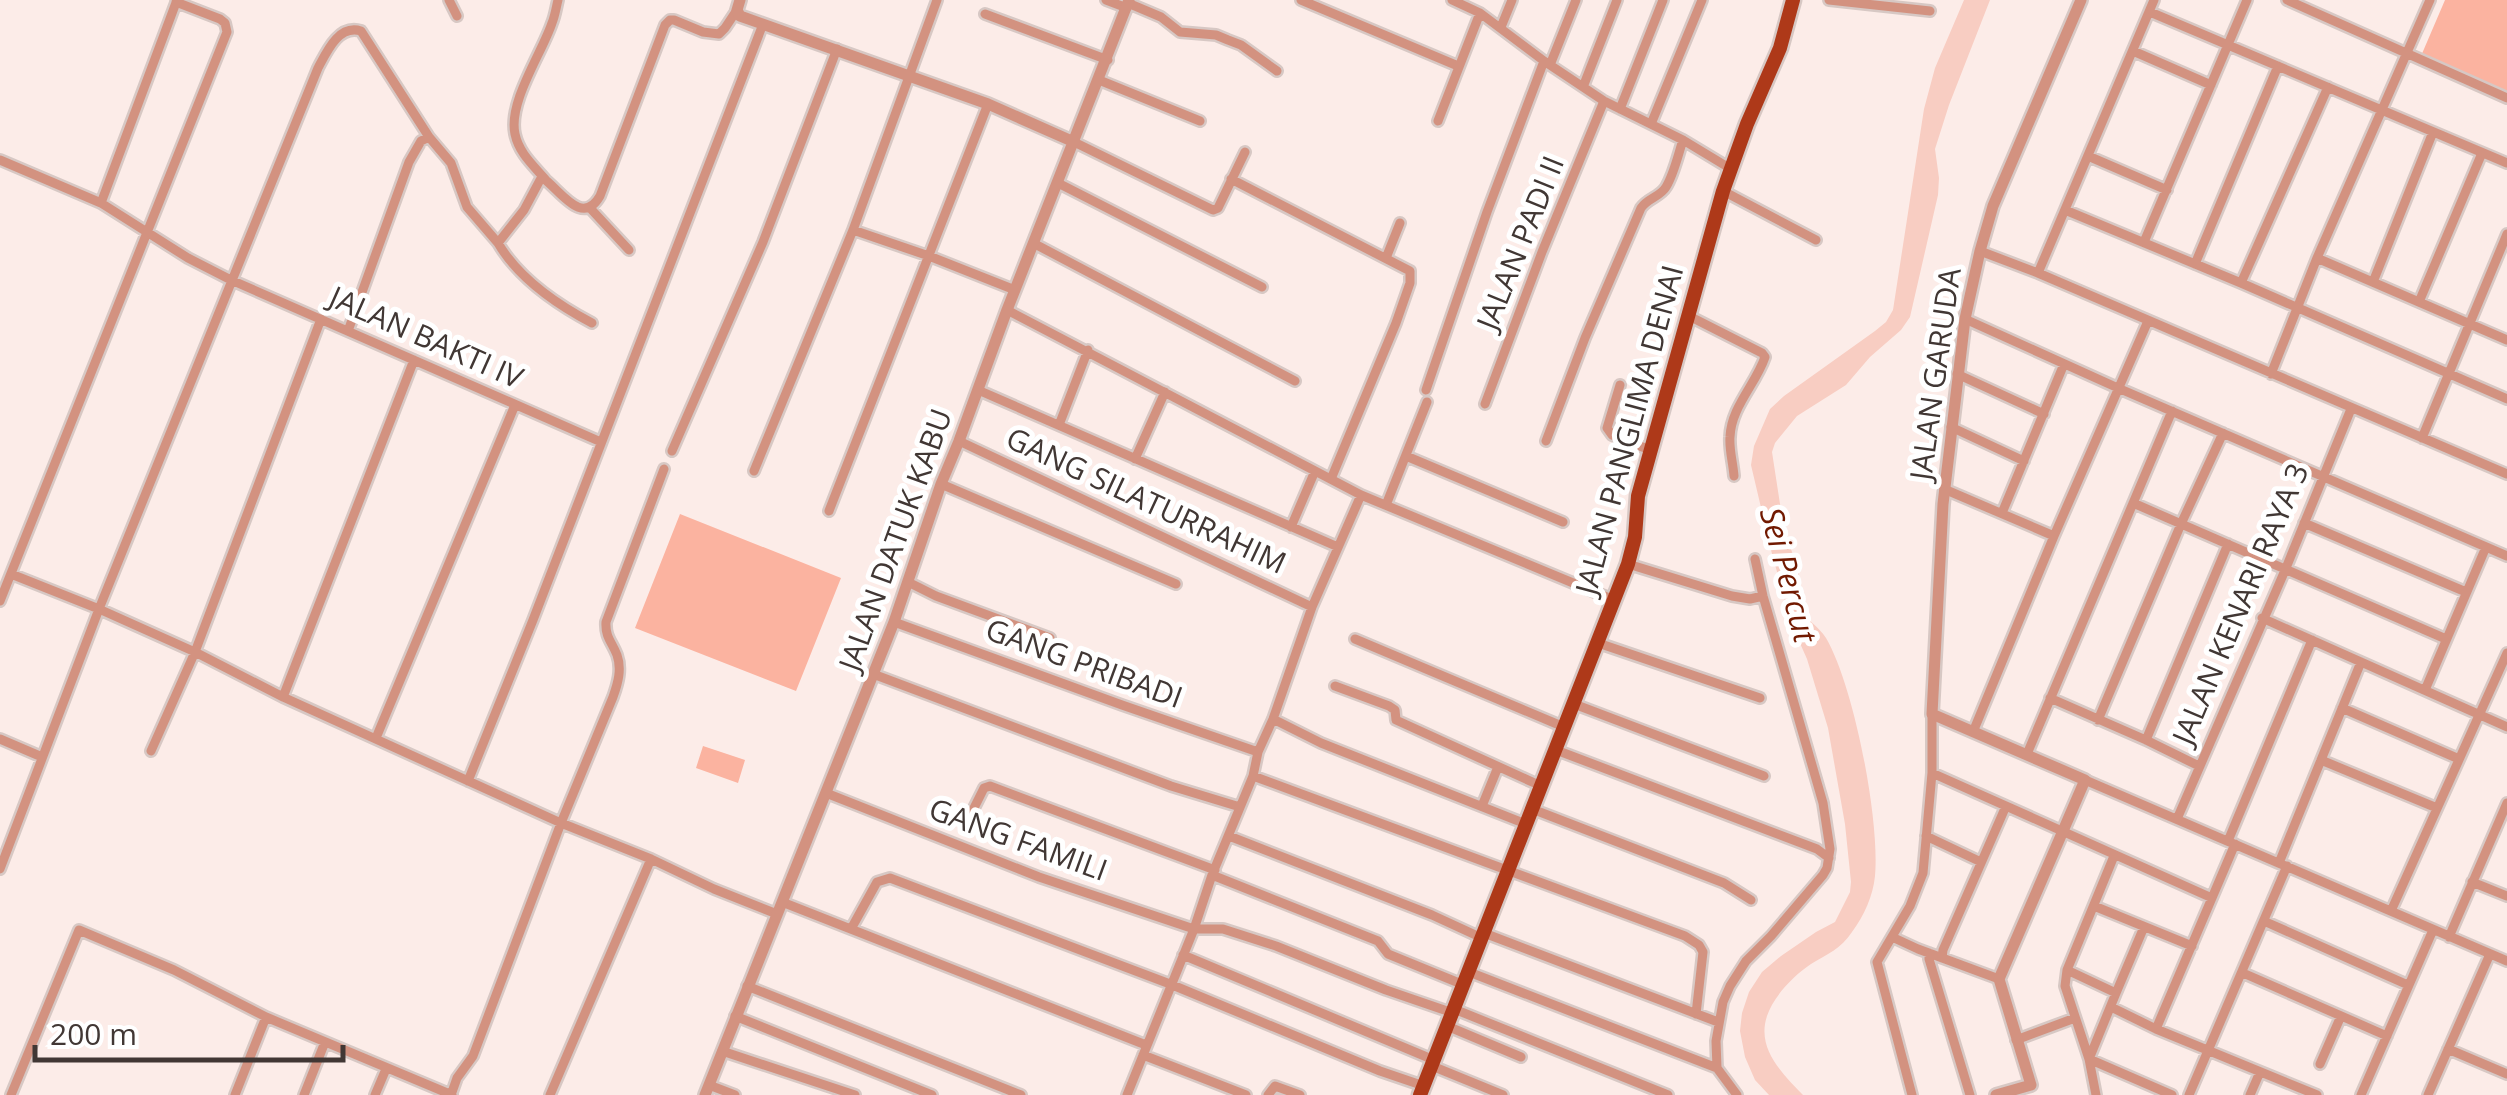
<svg xmlns="http://www.w3.org/2000/svg" width="2507" height="1095" font-family="'Open Sans',sans-serif">
	<rect width="100%" height="100%" fill="#fcece8"/>
	<path fill="#fbb3a0" d="M 2445,0 L 2507,0 L 2507,93 L 2421,56 Z
		M 680,514 L 841,578 L 796,691 L 635,628 Z
		M 703,746 L 745,760 L 738,783 L 696,768 Z"/>
	<path fill="#f8cdc2" d="M 1964,0 L 1990,0 L 1949,105 L 1935,149 L 1939,178 L 1938,195 L 1910,317 L 1901,330 L 1870,357 L 1846,385 L 1797,416 L 1775,443 L 1772,452 L 1780,504 L 1789,543 L 1799,573 L 1799,611 C 1808,620 1819,627 1826,638 C 1854,686 1880,820 1875,876 C 1873,896 1864,916 1852,932 C 1841,949 1827,954 1811,964 C 1794,975 1773,997 1767,1016 C 1756,1049 1783,1074 1803,1095 L 1769,1095 L 1755,1080 L 1745,1057 L 1740,1031 L 1742,1013 L 1749,992 L 1762,972 L 1781,956 L 1816,932 L 1835,922 L 1850,892 L 1851,882 L 1845,824 L 1828,728 L 1807,659 L 1791,623 L 1771,550 L 1751,465 L 1754,446 L 1770,409 L 1784,396 L 1875,331 L 1886,322 L 1893,310 L 1924,109 L 1935,68 Z"/>
	<g fill="none" stroke-linecap="round" stroke-linejoin="round">
		<defs>
			<path id="minor" d="M 449,0 L 457,16
				M 1106,0 L 1127,8
				M 1301,0 L 1458,66
				M 1452,0 L 1480,13 L 1544,61 L 1604,101 L 1683,140 L 1731,169
				M 1829,0 L 1930,11
				M 2287,0 L 2507,98
				M 1128,3 L 1161,17 L 1180,32 L 1216,35 L 1228,40 L 1241,45 L 1277,71
				M 2150,12 L 2507,163
				M 985,14 L 1108,60
				M 1501,27 L 1512,0
				M 2133,51 L 2211,85
				M 1550,65 L 1576,0
				M 1099,80 L 1200,121
				M 1583,87 L 1617,0
				M 1620,109 L 1663,0
				M 1438,121 L 1480,13
				M 1651,124 L 1702,0
				M 1074,142 L 1213,210 L 1218,208 L 1245,152
				M 2088,156 L 2167,190
				M 0,160 L 101,203 L 188,258 L 231,280 L 601,442
				M 545,179 C 533,165 519,153 515,134 C 508,102 542,53 552,23 C 555,16 556,8 558,0
				M 1231,179 L 1410,271 L 1410,283 L 1396,323 L 1331,479
				M 1058,183 L 1262,287
				M 1723,191 L 1816,240
				M 101,203 L 177,0
				M 590,208 L 629,250
				M 2065,210 L 2241,283 L 2507,399
				M 853,230 L 929,256 L 1015,290
				M 2144,242 L 2247,0
				M 498,243 C 519,279 556,304 592,323
				M 1033,243 L 1295,381
				M 1980,251 L 2038,273 L 2507,474
				M 1386,258 L 1400,223
				M 2317,258 L 2507,340
				M 2195,264 L 2278,66
				M 2038,273 L 2154,0
				M 2373,282 L 2433,132
				M 2241,283 L 2328,87
				M 2419,302 L 2482,153
				M 1007,310 L 1361,495 L 1614,600
				M 1689,316 L 1762,353 L 1765,357 C 1756,384 1731,407 1730,437 C 1729,449 1733,463 1734,476
				M 1965,319 L 2118,388 L 2507,556
				M 348,331 L 409,162 L 421,141 L 429,137
				M 1957,374 L 2044,414
				M 2271,374 L 2317,258 L 2430,0
				M 1620,385 L 1607,428 L 1612,435 L 1650,450
				M 978,390 L 1338,547
				M 1426,390 L 1487,212 L 1544,61
				M 1485,404 L 1542,252 L 1604,101
				M 1059,425 L 1088,350
				M 1951,427 L 2024,461
				M 2422,438 L 2507,234
				M 959,441 L 1312,607
				M 1546,441 L 1585,338 L 1641,208 C 1648,198 1660,197 1666,187 C 1674,174 1678,155 1683,140
				M 672,451 L 763,242 L 837,49
				M 1406,456 L 1563,522
				M 1135,459 L 1165,392
				M 754,471 L 853,230 L 937,0
				M 941,484 L 1176,584
				M 1944,489 L 2054,536
				M 2133,503 L 2446,639
				M 1386,505 L 1427,402
				M 829,511 L 988,104
				M 2002,513 L 2064,364
				M 2304,523 L 2466,592
				M 1291,527 L 1315,471
				M 1628,564 L 1732,596 L 1750,599 L 1763,596
				M 11,574 L 99,609 L 195,652 L 283,697 L 561,823 L 651,859 L 714,889 L 777,914
				M 908,582 L 936,596 L 1050,638
				M 0,601 L 227,32 L 225,23 L 220,19 L 176,2
				M 2262,618 L 2507,727
				M 894,622 L 1122,705 L 1258,752
				M 1355,639 L 1564,727
				M 1598,643 L 1760,698
				M 873,674 L 1171,786 L 1240,807
				M 1335,686 L 1389,706 L 1395,710 L 1396,720 L 1541,786
				M 2425,690 L 2486,547
				M 283,697 L 414,360
				M 2050,698 L 2146,740 L 2199,766
				M 1574,704 L 1764,776
				M 2342,708 L 2459,759
				M 1273,719 L 1321,743 L 1526,824
				M 2098,720 L 2181,524 L 2223,433
				M 1973,732 L 2054,536 L 2148,321
				M 376,738 L 515,405
				M 0,739 L 42,757
				M 2146,740 L 2228,544
				M 1556,750 L 1817,849 L 1829,858
				M 151,751 L 195,652 L 321,319
				M 2027,754 L 2172,411
				M 2321,760 L 2437,808
				M 1932,773 L 2212,898
				M 1253,776 L 1685,936 L 1699,945 L 1703,952 L 1696,1014
				M 2085,780 L 2507,961
				M 468,781 L 533,620 L 763,24
				M 826,793 L 1039,877 L 1194,929 L 1223,929 L 1276,946 L 1386,990 L 1453,1013
				M 1482,806 L 1498,767
				M 1532,809 L 1724,883 L 1751,900
				M 973,810 L 984,788 L 990,786 L 1215,870
				M 2177,819 L 2286,568 L 2351,409
				M 1229,836 L 1432,915 L 1482,938
				M 1926,836 L 1981,862
				M 2228,841 L 2312,640
				M 2279,863 L 2361,662
				M 0,869 L 99,609 L 318,68 C 327,51 339,24 361,31 L 429,137 L 451,163 L 467,207 L 498,243 L 524,210 L 540,180 L 543,178 C 561,191 582,227 600,196 L 665,25 L 670,20 L 674,20 L 703,32 L 719,34 L 725,28 L 737,10
				M 1212,875 L 1378,941 L 1388,954 L 1464,985
				M 2472,882 L 2507,896
				M 782,902 L 1146,1045
				M 2094,906 L 2192,946
				M 2391,911 L 2507,653
				M 2266,922 L 2408,985
				M 851,929 L 877,882 L 890,878 L 1170,984 L 1380,1071 L 1424,1086
				M 1484,933 L 1718,1022
				M 1892,937 L 1918,949 L 1999,979
				M 2449,937 L 2507,803
				M 1929,953 L 1929,959 L 1970,1095
				M 1183,955 L 1434,1060
				M 1942,958 L 1943,950 L 2006,806
				M 2067,970 L 2116,993 L 2089,1059 L 2172,1095
				M 1469,972 L 1717,1068
				M 2243,973 L 2387,1036
				M 747,986 L 1021,1095
				M 2116,993 L 2144,927
				M 2111,1007 L 2156,1029 L 2317,1095
				M 1454,1009 L 1668,1095
				M 735,1016 L 932,1095
				M 1447,1026 L 1521,1057
				M 2156,1029 L 2235,844
				M 2016,1040 L 2075,1018
				M 2448,1049 L 2507,1074
				M 722,1051 L 855,1095
				M 1143,1055 L 1246,1095
				M 2320,1064 L 2341,1016
				M 1432,1066 L 1503,1095
				M 709,1085 L 735,1095
				M 11,1095 L 79,930 L 174,970 L 266,1017
				M 235,1095 L 266,1017 L 452,1095
				M 304,1095 L 325,1042
				M 375,1095 L 386,1069
				M 451,1095 L 457,1078 L 473,1056 L 561,823 L 613,697 C 618,683 622,669 617,655 C 612,642 605,637 606,622 L 664,469
				M 550,1095 L 651,859
				M 1127,1095 L 1194,929 L 1212,875 L 1253,776 L 1258,752 L 1273,719 L 1312,607 L 1361,495
				M 1268,1095 L 1275,1086 L 1300,1095
				M 1737,1095 L 1717,1068 L 1716,1041 L 1723,1002 L 1730,986 L 1746,961 L 1771,936 L 1823,875 L 1827,868 L 1830,849 L 1823,803 L 1763,596 L 1755,559
				M 1912,1095 L 1877,962 L 1910,906 L 1923,873 L 1932,773 L 1932,714
				M 2096,1095 L 2089,1059 L 2065,986 L 2067,970 L 2114,856
				M 2189,1095 L 2287,866
				M 2250,1095 L 2260,1072
				M 2361,1095 L 2433,930
				M 2428,1095 L 2490,954"/>
			<path id="tertiary" d="M 740,0 L 737,10 L 740,16 L 988,104 L 1074,142
				M 705,1095 L 894,622 L 941,484 L 959,441 L 1007,310 L 1129,0
				M 1996,1095 L 2031,1085 L 1999,979 L 2085,780 L 1932,714 L 1943,504 L 1965,319 L 1980,251 L 1993,206 L 2081,0"/>
			<path id="primary" d="M 1420,1095 L 1628,564 L 1635,537 L 1638,496 L 1723,191 L 1747,124 L 1780,48 L 1793,0"/>
		</defs>
		<use href="#minor" stroke="#d7c8c4" stroke-width="14"/>
		<use href="#tertiary" stroke="#d7c8c4" stroke-width="16"/>
		<use href="#primary" stroke="#d7c8c4" stroke-width="19"/>
		<use href="#minor" stroke="#d39280" stroke-width="9"/>
		<use href="#tertiary" stroke="#d39280" stroke-width="11"/>
		<use href="#primary" stroke="#ae3919" stroke-width="14"/>
	</g>
	<g text-anchor="middle" stroke-width="10" stroke-linejoin="round" paint-order="stroke">
		<g font-size="30" fill="#413734" stroke="#fff">
			<text transform="translate(1521 243) rotate(-68)" y="10">JALAN PADI II</text>
			<text transform="translate(426 338) rotate(24)" y="10">JALAN BAKTI IV</text>
			<text transform="translate(1936 374) rotate(-82)" y="10">JALAN GARUDA</text>
			<text transform="translate(1630 430) rotate(-75)" y="10">JALAN PANGLIMA DENAI</text>
			<text transform="translate(1146 501) rotate(25)" y="10">GANG SILATURRAHIM</text>
			<text transform="translate(896 540) rotate(-70)" y="10">JALAN DATUK KABU</text>
			<text transform="translate(2241 604) rotate(-67)" y="10">JALAN KENARI RAYA 3</text>
			<text transform="translate(1084 664) rotate(20)" y="10">GANG PRIBADI</text>
			<text transform="translate(1018 840) rotate(20)" y="10">GANG FAMILI</text>
		</g>
		<g font-size="32" font-style="italic" fill="#711900" stroke="#fff">
			<text transform="translate(1788 575) rotate(75)" y="11">Sei Percut</text>
		</g>
	</g>
	<path d="M35 1045v15h308v-15" fill="none" stroke="#413734" stroke-width="5"/>
	<text x="50" y="1045" font-size="30" fill="#413734" stroke="#ffffff" stroke-width="8" paint-order="stroke">200 m</text>
</svg>
